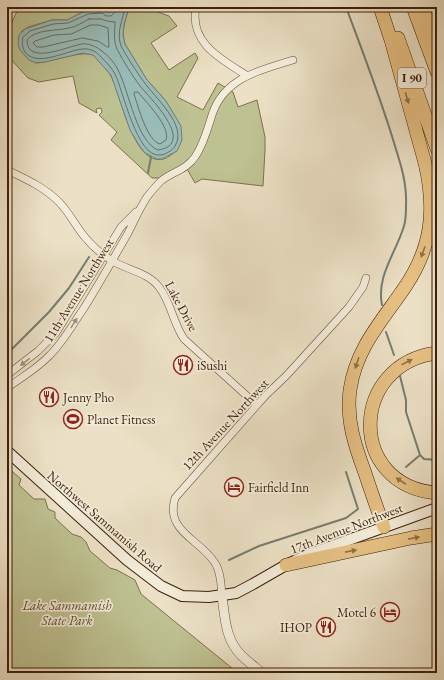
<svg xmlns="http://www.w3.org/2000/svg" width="444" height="680" font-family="'EB Garamond',serif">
	<rect width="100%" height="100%" fill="#ece1c6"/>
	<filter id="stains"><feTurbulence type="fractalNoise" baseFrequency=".005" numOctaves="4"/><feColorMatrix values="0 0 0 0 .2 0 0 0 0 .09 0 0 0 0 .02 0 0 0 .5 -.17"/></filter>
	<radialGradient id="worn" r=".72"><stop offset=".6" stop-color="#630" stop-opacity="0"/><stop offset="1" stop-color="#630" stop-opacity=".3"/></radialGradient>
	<path fill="#bec191" stroke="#7e704c" d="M 24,7 L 104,7 L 99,10 L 87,10 L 67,20 L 52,20 L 28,27 L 22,31 L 18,39 L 36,63 C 51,62 82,50 93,55 C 97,57 99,61 102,64 C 105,68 109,72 111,76 C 121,95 133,166 163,159 C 168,158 172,154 176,151 L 166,101 L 147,80 L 125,44 L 123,35 L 124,25 L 129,7 L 153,7 L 152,10 L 169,16 L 177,26 L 151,43 L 169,70 L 195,53 L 198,58 L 177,97 L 203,110 L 218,83 L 233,92 L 238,107 L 257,100 L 265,137 L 265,150 L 263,186 L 202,179 L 195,183 L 186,167 L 167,178 L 152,178 L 111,140 L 117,132 L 99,115 L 102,112 L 101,108 L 96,109 L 97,113 L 79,103 L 73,76 L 39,82 L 28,78 L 7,55 L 7,34 L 16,13 Z
		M 7,467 L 21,479 L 19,485 L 34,499 L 45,499 L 48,509 L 55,512 L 55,518 L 72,534 L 81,537 L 86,542 L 90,551 L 110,568 L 117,570 L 135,580 L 141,594 L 238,673 L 7,673 Z"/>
	<path fill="#99bcb9" stroke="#757d72" d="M 104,7 L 107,12 L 110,12 L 112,7 L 129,7 L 124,25 L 123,35 L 125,44 L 147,80 L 166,101 L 181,126 L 182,140 L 179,147 L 177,151 L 162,159 L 157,159 L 145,153 L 139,145 L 130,130 L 111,75 L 93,55 L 83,53 L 45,62 L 36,63 L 29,60 L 20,50 L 18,45 L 19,35 L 25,29 L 52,20 L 67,20 L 87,10 L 99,10 Z"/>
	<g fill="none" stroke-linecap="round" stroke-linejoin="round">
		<path stroke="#6c6e60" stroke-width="1" d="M 116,7 L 115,12 L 111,16 L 106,16 L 102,13 L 88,14 L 68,23 L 53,24 L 30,31 L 23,37 C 22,42 22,47 25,52 C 37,68 67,50 83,49 C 90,48 97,52 101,57 C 106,62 112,68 115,74 C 123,90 137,158 160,155 C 165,155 173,150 175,146 C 188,125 154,97 144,82 C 138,74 125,54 121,46 C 116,32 123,20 125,7
			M 89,19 L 101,19 L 107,21 L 115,22 C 115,31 113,40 117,49 C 123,61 132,75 140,86 C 150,98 197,144 158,150 C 137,142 129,92 119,72 C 116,64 107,54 99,49 C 95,46 87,43 82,44 C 68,46 27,66 27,40 C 35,29 57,31 69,28 C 76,27 83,22 89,19 Z
			M 91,25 L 99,25 L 108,28 L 109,47 L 107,47 L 98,41 L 82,38 L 43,47 L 37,47 L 33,43 L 35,41 L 54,35 L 71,34 Z
			M 135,92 L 138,92 C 146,102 171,127 166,140 L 160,144 C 147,141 138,106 134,94 Z"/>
		<path stroke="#757d72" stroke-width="2" d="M 346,7 C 363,53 381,99 395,146 C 401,165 407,184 406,205 C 406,212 406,220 404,226 C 396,253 376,276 382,305
			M 148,173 L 151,157
			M 386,332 L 394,355
			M 7,354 L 49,312 L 69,288 L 89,257
			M 400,376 L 406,400 L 406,412 L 420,455 L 424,459 L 437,460
			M 406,467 L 420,455
			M 229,560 L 259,546 L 346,518 L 358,509 L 346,472"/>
		<defs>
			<path id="minor" d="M 196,7 C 189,43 221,59 246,75
				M 7,170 C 26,179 44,187 59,202 C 69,212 75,225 84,236 C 92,246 101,254 111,260 C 126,270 148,272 159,287 C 171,302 173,323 184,339 L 257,405
				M 7,375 L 38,351 L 56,333 L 121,227 L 136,212
				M 7,388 C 22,377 38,368 50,355 C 64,341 73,324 84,308 C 99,284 113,259 127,235 C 134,222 139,209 147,197 C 151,192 156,186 161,181 C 172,172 186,170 195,157 C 204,144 208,127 213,112 C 226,77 261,70 293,60
				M 222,596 C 221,585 221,572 215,563 C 200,539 165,532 175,498 L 266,395 L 286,376 L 349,307 L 363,287 L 366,278"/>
			<path id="tertiary" d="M 222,596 C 225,617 225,639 241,655 C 247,661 255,667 262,673"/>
			<path id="secondary" d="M 7,451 L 127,560 L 161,586 L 182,596 L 209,597 L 236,593 L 253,584 L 286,565 L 307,555 L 437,508"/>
			<path id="motorway" d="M 380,7 L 391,40 L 425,163 C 436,210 432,247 405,287 C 382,321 356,348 350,390 C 346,420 355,446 365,473 C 371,491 377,509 384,527
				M 413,7 L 437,72
				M 422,7 L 437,43
				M 398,38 L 437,149
				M 437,353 C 349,364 347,486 437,493
				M 286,565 L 411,538 L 437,534"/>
		</defs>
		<use href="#minor" stroke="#6a5038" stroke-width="8"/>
		<use href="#tertiary" stroke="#6a5038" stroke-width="10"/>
		<use href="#secondary" stroke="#3f1f08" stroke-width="12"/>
		<use href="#motorway" stroke="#3f1f08" stroke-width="14"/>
		<use href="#minor" stroke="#f3ecda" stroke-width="7"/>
		<use href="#tertiary" stroke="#f3ecda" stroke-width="9"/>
		<use href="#secondary" stroke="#f3ecda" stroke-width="10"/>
		<use href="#motorway" stroke="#e6c083" stroke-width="13"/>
	</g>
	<defs><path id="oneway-solid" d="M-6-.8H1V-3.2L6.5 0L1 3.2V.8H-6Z"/></defs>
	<g fill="#927046">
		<use href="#oneway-solid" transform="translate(407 98) rotate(74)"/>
		<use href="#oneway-solid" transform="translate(423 252) rotate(110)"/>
		<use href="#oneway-solid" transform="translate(407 362) rotate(-27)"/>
		<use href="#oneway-solid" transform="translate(357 363) rotate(108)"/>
		<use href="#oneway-solid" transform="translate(401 481) rotate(-147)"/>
		<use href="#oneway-solid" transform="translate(414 538) rotate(-11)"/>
		<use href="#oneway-solid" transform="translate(351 551) rotate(-11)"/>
	</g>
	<g fill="#a2907c">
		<use href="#oneway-solid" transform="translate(74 323) rotate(-58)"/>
		<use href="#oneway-solid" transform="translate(25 362) rotate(142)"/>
	</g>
	<defs>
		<symbol id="restaurant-ring" viewBox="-11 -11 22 22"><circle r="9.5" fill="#f3ecda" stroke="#8f2418" stroke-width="1.5"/><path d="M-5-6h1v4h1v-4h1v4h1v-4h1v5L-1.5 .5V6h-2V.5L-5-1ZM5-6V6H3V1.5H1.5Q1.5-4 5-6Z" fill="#8f2418"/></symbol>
		<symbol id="stadium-ring" viewBox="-11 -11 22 22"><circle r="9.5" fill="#f3ecda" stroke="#8f2418" stroke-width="1.5"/><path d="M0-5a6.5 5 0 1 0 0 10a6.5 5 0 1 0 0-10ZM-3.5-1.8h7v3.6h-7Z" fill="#8f2418"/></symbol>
		<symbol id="hotel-ring" viewBox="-11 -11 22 22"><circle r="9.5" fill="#f3ecda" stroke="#8f2418" stroke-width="1.5"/><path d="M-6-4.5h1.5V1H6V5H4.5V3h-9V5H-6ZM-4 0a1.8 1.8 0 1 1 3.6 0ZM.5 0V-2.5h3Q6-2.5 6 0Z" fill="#8f2418"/></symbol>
	</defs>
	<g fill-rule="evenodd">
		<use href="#restaurant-ring" x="172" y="354" width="22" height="22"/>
		<use href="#restaurant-ring" x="38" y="386" width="22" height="22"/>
		<use href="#stadium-ring" x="62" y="408" width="22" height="22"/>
		<use href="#hotel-ring" x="223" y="476" width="22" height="22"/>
		<use href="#hotel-ring" x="379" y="601" width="22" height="22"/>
		<use href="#restaurant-ring" x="315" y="616" width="22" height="22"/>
	</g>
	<g text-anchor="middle" stroke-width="3.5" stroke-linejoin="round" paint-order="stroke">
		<rect fill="#f3ecda" stroke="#755c47" stroke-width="1" x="398" y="68" width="28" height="20" rx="3"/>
		<g font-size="12" font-weight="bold" fill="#3f1f08">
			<text x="412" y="82">I 90</text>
		</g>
		<g font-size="13" fill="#3f1f08" stroke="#f3ecda">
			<text transform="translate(78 290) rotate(-58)" y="5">11th Avenue Northwest</text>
			<text transform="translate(182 306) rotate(62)" y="5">Lake Drive</text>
			<text transform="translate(225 424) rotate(-47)" y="5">12th Avenue Northwest</text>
			<text transform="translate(105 521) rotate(41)" y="5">Northwest Sammamish Road</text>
			<text transform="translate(346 528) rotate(-21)" y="5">17th Avenue Northwest</text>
		</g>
		<g font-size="13" fill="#3f1f08" stroke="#f3ecda" text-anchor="start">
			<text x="197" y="370">iSushi</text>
			<text x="63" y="402">Jenny Pho</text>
			<text x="87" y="424">Planet Fitness</text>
			<text x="248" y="492">Fairfield Inn</text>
			<text x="376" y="617" text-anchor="end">Motel 6</text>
			<text x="312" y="632" text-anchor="end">IHOP</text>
		</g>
		<g font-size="13" font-style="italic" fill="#5f482a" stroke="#f3ecda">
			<text x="67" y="610">Lake Sammamish<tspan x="67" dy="15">State Park</tspan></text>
		</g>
	</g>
	<rect width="444" height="680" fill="none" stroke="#ece1c6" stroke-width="24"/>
	<rect x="8" y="8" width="428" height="664" fill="none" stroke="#3f1f08" stroke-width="2"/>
	<rect x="12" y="12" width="420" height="656" fill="none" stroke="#3f1f08"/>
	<rect width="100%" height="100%" filter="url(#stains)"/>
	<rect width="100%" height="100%" fill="url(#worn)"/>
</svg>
